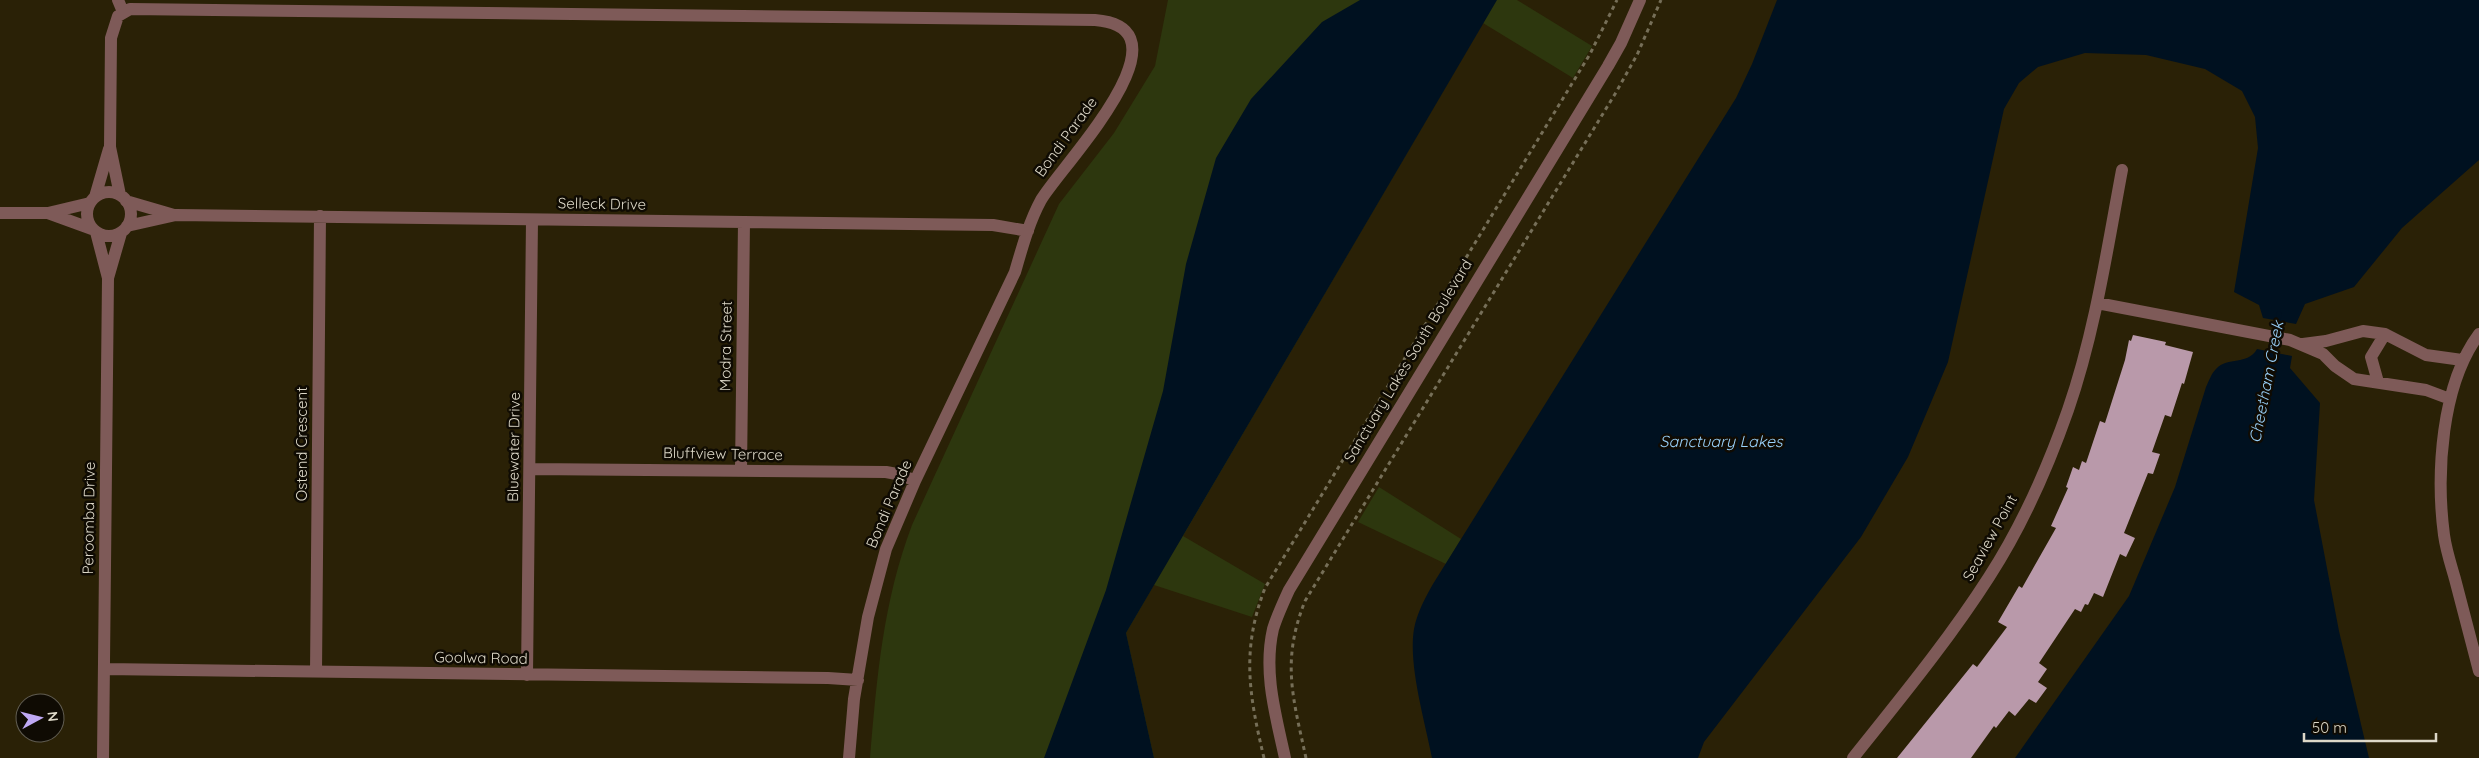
<svg xmlns="http://www.w3.org/2000/svg" width="2479" height="758" font-family="Quicksand,sans-serif">
	<rect width="100%" height="100%" fill="#2a2106"/>
	<path fill="#2d370e" d="M 1168,0 L 1517,0 L 1592,46 L 1573,78 L 1483,23 L 1183,536 L 1265,584 L 1252,617 L 1154,585 L 1126,633 L 1154,758 L 870,758 C 877,676 883,602 912,525 L 1059,204 L 1114,133 L 1155,66 Z
		M 1379,487 L 1461,539 L 1446,564 L 1358,522 Z"/>
	<path fill="#001120" d="M 1360,0 L 1497,0 L 1126,633 L 1154,758 L 1044,758 L 1106,590 L 1132,499 L 1163,391 L 1186,264 L 1216,158 L 1251,99 L 1322,22 Z
		M 1777,0 L 2479,0 L 2479,160 L 2402,228 L 2354,287 L 2305,304 L 2296,324 L 2263,318 L 2259,305 L 2234,292 L 2258,148 L 2255,117 L 2242,91 L 2205,69 L 2146,55 L 2085,53 L 2038,67 L 2019,83 L 2004,109 L 1948,362 L 1908,457 L 1861,537 L 1704,742 L 1698,758 L 1432,758 C 1425,721 1408,665 1414,629 C 1417,613 1425,598 1433,584 L 1736,98 L 1752,64 Z
		M 2257,349 L 2292,356 L 2290,368 L 2320,403 L 2314,500 L 2339,631 L 2369,758 L 2015,758 L 2129,596 L 2175,487 L 2206,387 C 2209,381 2211,374 2216,369 C 2228,356 2247,366 2257,349 Z"/>
	<g fill="none" stroke-linecap="round" stroke-linejoin="round">
		<path stroke="#001120" stroke-width="5" d="M 2272,358 L 2279,314"/>
	</g>
	<path fill="#b999aa" d="M 2133,335 L 2166,342 L 2165,345 L 2193,352 L 2184,384 L 2182,383 L 2171,417 L 2165,415 L 2152,452 L 2160,454 L 2153,474 L 2148,473 L 2124,533 L 2135,538 L 2126,557 L 2120,554 L 2103,597 L 2094,593 L 2088,605 L 2085,604 L 2081,612 L 2075,609 L 2039,663 L 2047,669 L 2038,682 L 2047,688 L 2036,703 L 2029,699 L 2015,716 L 2009,711 L 1996,728 L 1994,726 L 1971,758 L 1897,758 L 1973,664 L 1977,667 L 2007,627 L 1998,622 L 2019,586 L 2022,588 L 2056,528 L 2051,526 L 2068,488 L 2066,487 L 2073,467 L 2079,470 L 2082,461 L 2086,463 L 2100,421 L 2105,423 L 2125,360 L 2129,340 L 2131,341 Z"/>
	<g fill="none" stroke-linecap="round" stroke-linejoin="round">
		<path stroke="#766f58" stroke-width="3" stroke-dasharray="4 4" stroke-linecap="butt" d="M 1264,758 C 1249,695 1241,650 1265,588 L 1590,54 L 1617,0
			M 1306,758 C 1293,698 1281,661 1305,601 L 1615,94 L 1637,55 L 1661,0"/>
		<path stroke="#7e5a58" stroke-width="12" d="M 118,0 L 123,12
			M87 214a22 22 0 1 1 44 0a22 22 0 1 1-44 0Z
			M 120,195 L 110,147 L 111,38 L 118,16 L 130,9 L 1095,20 C 1197,28 1060,167 1041,200 C 1029,222 1022,248 1015,272 L 915,481 L 886,549 L 868,617 L 854,699 L 849,758
			M 95,197 L 109,149
			M 126,201 L 174,215
			M 0,213 L 48,213 L 92,229
			M 48,213 L 90,203
			M 127,226 L 176,215 L 993,225 L 1028,231
			M 96,232 L 108,278
			M 2097,303 L 2290,340 L 2323,354 L 2335,366 L 2354,379 L 2426,390 L 2450,399
			M 2479,334 C 2441,385 2436,474 2444,535 C 2446,550 2451,565 2455,579 C 2463,610 2471,640 2479,671
			M 2303,344 L 2326,341 L 2363,331 L 2385,334 L 2426,355 L 2462,360
			M 2378,382 L 2371,357 L 2385,334
			M 530,469 L 886,472 L 902,475 L 915,481
			M 741,471 L 744,222
			M 104,669 L 828,678 L 858,680
			M 316,672 L 320,216
			M 527,675 L 532,220
			M 103,758 L 108,278 L 121,233
			M 1285,758 C 1276,716 1263,673 1273,629 C 1277,616 1283,603 1289,590 L 1608,66 L 1621,43 L 1640,0
			M 1853,758 C 1900,699 1948,641 1989,577 C 2022,526 2048,467 2068,410 C 2095,332 2107,250 2122,170"/>
	</g>
	<g text-anchor="middle" stroke-width="5" stroke-linejoin="round" paint-order="stroke">
		<g font-size="15" fill="#ddd8c8" stroke="#0f0b03">
			<text transform="translate(1066 137) rotate(-54)" y="5">Bondi Parade</text>
			<text transform="translate(602 204) rotate(1)" y="5">Selleck Drive</text>
			<text transform="translate(726 346) rotate(-89)" y="5">Modra Street</text>
			<text transform="translate(1408 361) rotate(-59)" y="5">Sanctuary Lakes South Boulevard</text>
			<text transform="translate(302 444) rotate(-90)" y="5">Ostend Crescent</text>
			<text transform="translate(514 447) rotate(-89)" y="5">Bluewater Drive</text>
			<text transform="translate(723 454) rotate(1)" y="5">Bluffview Terrace</text>
			<text transform="translate(889 504) rotate(-67)" y="5">Bondi Parade</text>
			<text transform="translate(89 518) rotate(-89)" y="5">Peroomba Drive</text>
			<text transform="translate(1990 538) rotate(-61)" y="5">Seaview Point</text>
			<text transform="translate(481 658) rotate(1)" y="5">Goolwa Road</text>
		</g>
		<g font-size="16" font-style="italic" fill="#9ad2fb" stroke="#0f0b03">
			<text transform="translate(2266 382) rotate(-79)" y="6">Cheetham Creek</text>
			<text x="1721" y="447">Sanctuary Lakes</text>
		</g>
	</g>
	<g transform="translate(40 718) rotate(83)"><circle r="24" fill="#0f0b03" stroke="#615d52"/>
	<path d="M0-4L9 19L0 12L-9 19Z" fill="#bfa9f4"/>
	<text y="-8" font-size="14" font-weight="bold" text-anchor="middle" fill="#ddd8c8">N</text>
	</g>
	<path d="M2304 733v8h132v-8" fill="none" stroke="#ddd8c8" stroke-width="2.5"/>
	<text x="2312" y="733" font-size="15" fill="#ddd8c8" stroke="#0f0b03" stroke-width="4" paint-order="stroke">50 m</text>
</svg>
